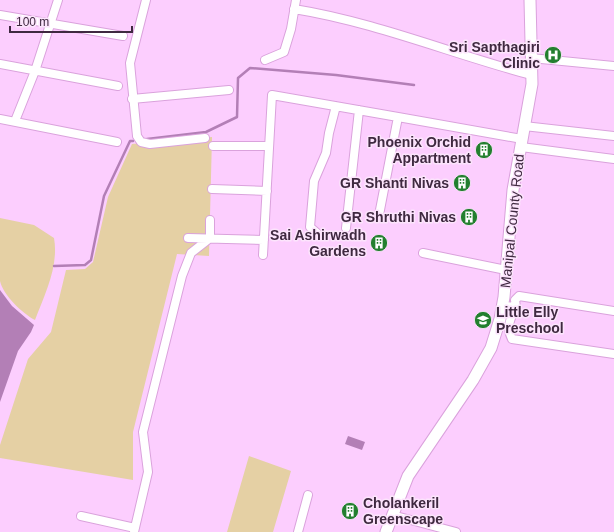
<svg xmlns="http://www.w3.org/2000/svg" width="614" height="532" font-family="Arial,sans-serif">
	<rect width="100%" height="100%" fill="#fccefe"/>
	<path fill="#e5d0a4" d="M 212,137 L 209,256 L 177,254 L 133,432 L 133,480 L 0,458 L 0,445 L 28,359 L 51,332 L 66,270 L 85,269 L 93,262 L 108,197 L 132,144 Z
		M 0,218 L 34,225 L 54,238 C 59,266 45,294 35,320 C 23,314 3,295 0,281 C 0,265 0,235 0,218 Z
		M 249,456 L 291,471 L 273,532 L 227,532 Z"/>
	<path fill="#b37fb6" d="M 0,290 L 12,306 L 34,325 L 31,332 L 18,351 L 0,402 Z
		M 348,436 L 365,442 L 362,450 L 345,444 Z"/>
	<g fill="none" stroke-linecap="round" stroke-linejoin="round">
		<path stroke="#b37fb6" stroke-width="2.5" d="M 147,139 L 206,132 L 237,117 L 238,78 L 250,68 L 336,75 L 414,85
			M 54,266 L 85,265 L 91,260 L 104,196 L 130,141 L 133,141"/>
		<defs>
			<path id="minor" d="M 146,0 L 130,63 L 137,136 L 141,142 L 150,144 L 205,138
				M 294,9 C 375,22 452,54 531,75
				M 0,15 L 123,36
				M 531,58 L 614,66
				M 265,60 L 284,52 L 291,29 L 296,0
				M 0,64 L 118,86
				M 132,99 L 229,90
				M 0,119 L 117,142
				M 15,121 L 35,71 L 58,0
				M 524,126 L 614,136
				M 213,146 L 269,146
				M 521,147 L 614,159
				M 212,189 L 267,191
				M 379,215 L 398,117 L 522,139
				M 346,228 L 359,110
				M 317,233 L 310,227 L 314,181 L 326,153 L 329,133 L 336,106
				M 188,238 L 264,240
				M 210,238 L 210,220
				M 423,253 L 506,270
				M 263,255 L 272,95 L 398,117
				M 503,306 L 516,307 L 515,300 L 519,296 L 614,311
				M 516,307 C 510,318 506,328 512,339 L 614,354
				M 392,515 L 456,532
				M 81,516 L 135,528
				M 134,532 L 148,472 L 143,432 L 182,276 L 191,253 L 210,238
				M 298,532 L 308,495"/>
			<path id="secondary" d="M 386,532 L 408,476 L 473,380 L 491,348 L 500,319 L 504,297 L 513,190 L 532,84 L 530,0"/>
		</defs>
		<use href="#minor" stroke="#daa2dc" stroke-width="10"/>
		<use href="#secondary" stroke="#daa2dc" stroke-width="13"/>
		<use href="#minor" stroke="#fff" stroke-width="8"/>
		<use href="#secondary" stroke="#fff" stroke-width="11"/>
	</g>
	<defs>
		<symbol id="hospital-disc" viewBox="-11 -11 22 22"><circle r="9.5" fill="#237f2f" stroke="#fce4fc"/><path d="M-5-5h3v3.5h4V-5h3V5h-3V1.5h-4V5h-3Z" fill="#fff"/></symbol>
		<symbol id="building-disc" viewBox="-11 -11 22 22"><circle r="9.5" fill="#237f2f" stroke="#fce4fc"/><path d="M-4-6H4V6H1V3H-1V6H-4ZM-2.5-4.3h1.7v1.8h-1.7ZM.8-4.3h1.7v1.8H.8ZM-2.5-1h1.7V.8h-1.7ZM.8-1h1.7V.8H.8Z" fill="#fff"/></symbol>
		<symbol id="school-disc" viewBox="-11 -11 22 22"><circle r="9.5" fill="#237f2f" stroke="#fce4fc"/><path d="M0-5L7-2L0 1L-7-2ZM-4 1L0 2.5L4 1V4Q0 6-4 4Z" fill="#fff"/></symbol>
	</defs>
	<g fill-rule="evenodd">
		<use href="#hospital-disc" x="543" y="45" width="20" height="20"/>
		<use href="#building-disc" x="474" y="140" width="20" height="20"/>
		<use href="#building-disc" x="452" y="173" width="20" height="20"/>
		<use href="#building-disc" x="459" y="207" width="20" height="20"/>
		<use href="#building-disc" x="369" y="233" width="20" height="20"/>
		<use href="#school-disc" x="473" y="310" width="20" height="20"/>
		<use href="#building-disc" x="340" y="501" width="20" height="20"/>
	</g>
	<g text-anchor="middle" stroke-width="3" stroke-linejoin="round" paint-order="stroke">
		<g font-size="14" font-weight="bold" fill="#3f2940" stroke="#fce4fc" text-anchor="end">
			<text x="540" y="52">Sri Sapthagiri<tspan x="540" dy="16">Clinic</tspan></text>
			<text x="471" y="147">Phoenix Orchid<tspan x="471" dy="16">Appartment</tspan></text>
			<text x="449" y="188">GR Shanti Nivas</text>
			<text x="456" y="222">GR Shruthi Nivas</text>
			<text x="366" y="240">Sai Ashirwadh<tspan x="366" dy="16">Gardens</tspan></text>
			<text x="496" y="317" text-anchor="start">Little Elly<tspan x="496" dy="16">Preschool</tspan></text>
			<text x="363" y="508" text-anchor="start">Cholankeril<tspan x="363" dy="16">Greenscape</tspan></text>
		</g>
		<g font-size="14" fill="#3f2940" stroke="#fce4fc">
			<text transform="translate(512 221) rotate(-84)" y="5">Manipal County Road</text>
		</g>
	</g>
	<path d="M10 26v6h122v-6" fill="none" stroke="#3f2940" stroke-width="2"/>
	<text x="16" y="26" font-size="12" fill="#3f2940" stroke="#fce4fc" stroke-width="3" paint-order="stroke">100 m</text>
</svg>
